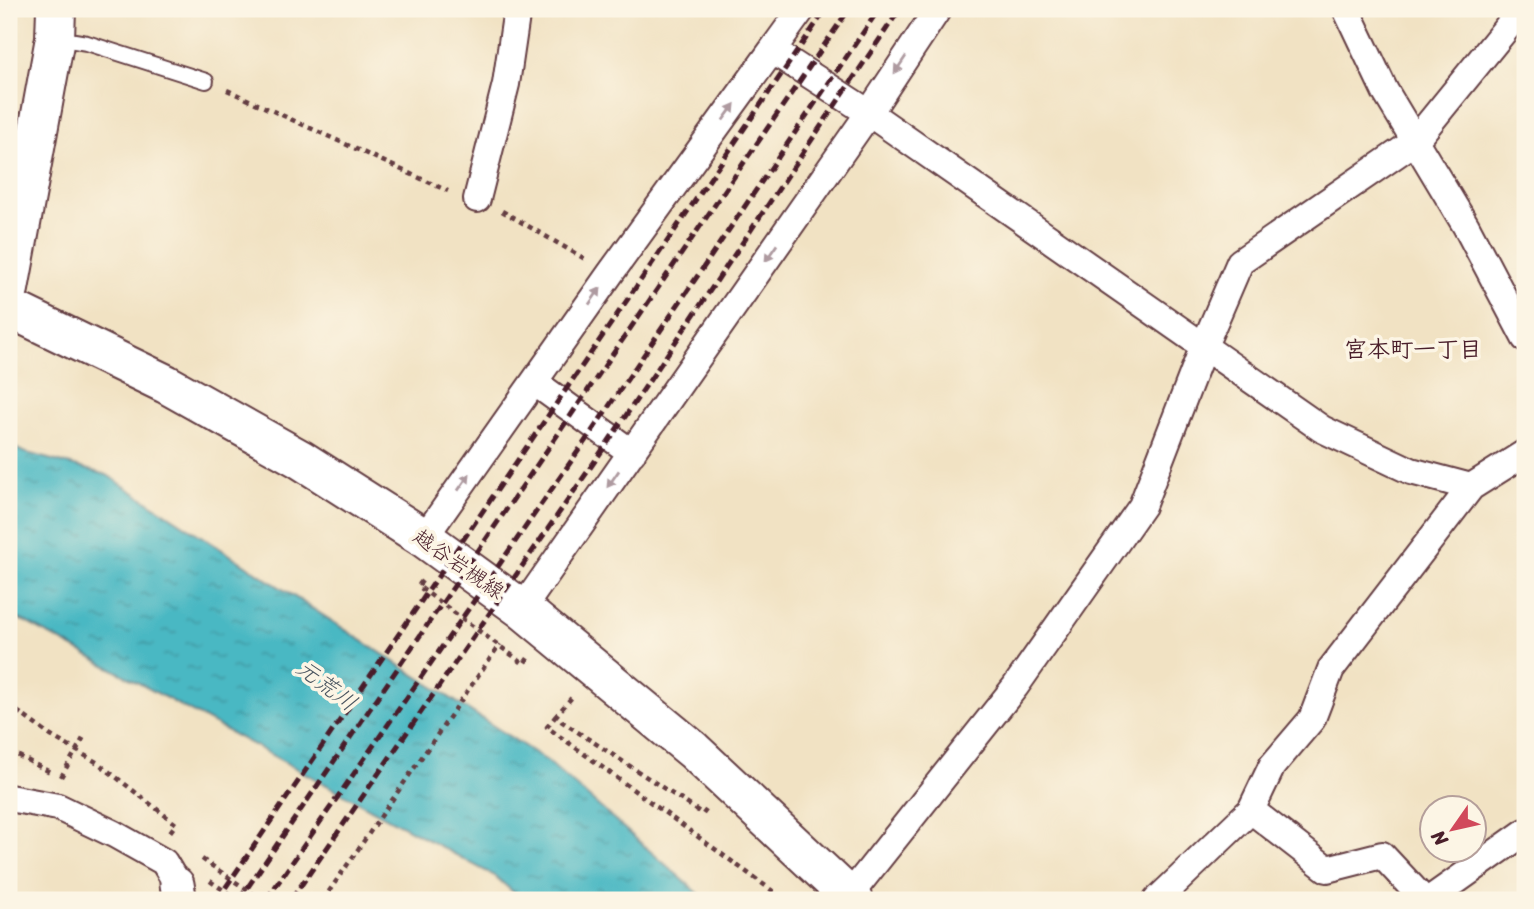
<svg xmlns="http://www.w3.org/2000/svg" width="1534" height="909" font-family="Sriracha,'Klee One',sans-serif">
	<defs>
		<pattern id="water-ripples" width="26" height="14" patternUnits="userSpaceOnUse" patternTransform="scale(1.75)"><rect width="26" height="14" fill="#49b8c3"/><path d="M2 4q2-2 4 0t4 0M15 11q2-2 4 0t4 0" fill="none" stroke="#3f959f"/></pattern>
	</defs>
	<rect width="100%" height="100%" fill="#fcf5e5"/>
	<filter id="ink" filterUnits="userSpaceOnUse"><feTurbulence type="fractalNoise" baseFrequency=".0143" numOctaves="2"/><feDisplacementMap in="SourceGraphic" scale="14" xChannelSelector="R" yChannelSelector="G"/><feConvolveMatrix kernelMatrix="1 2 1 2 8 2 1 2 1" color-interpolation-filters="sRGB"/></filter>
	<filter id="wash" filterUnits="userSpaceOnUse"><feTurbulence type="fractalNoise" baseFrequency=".00686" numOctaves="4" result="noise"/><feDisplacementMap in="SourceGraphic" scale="28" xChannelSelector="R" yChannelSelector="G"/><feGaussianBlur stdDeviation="1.57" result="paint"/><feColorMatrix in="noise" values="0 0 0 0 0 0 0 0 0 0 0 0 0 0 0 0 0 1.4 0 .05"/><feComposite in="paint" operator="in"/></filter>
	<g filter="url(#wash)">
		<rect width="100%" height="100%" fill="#f1e2c3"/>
		<path fill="url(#water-ripples)" stroke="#4a6c77" stroke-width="2" d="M 9,445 L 23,452 L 107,475 L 547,761 L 706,900 L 522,900 L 495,876 L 26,622 L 9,615 Z"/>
	</g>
	<g filter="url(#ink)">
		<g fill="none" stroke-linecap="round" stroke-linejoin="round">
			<defs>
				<path id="service" d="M 56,38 L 87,43 L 206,81"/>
				<path id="minor" d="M 1346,9 L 1385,91 L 1466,226 L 1525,338
					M 773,51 L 869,113 L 1322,429 L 1411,471 L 1471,487
					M 477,199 L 506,84 L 517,9
					M 534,382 L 632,453
					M 424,538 L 610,274 L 802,9
					M 522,609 L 869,113 L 938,9
					M 9,798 L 58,807 L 114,834 L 164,862 L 177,884
					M 1251,810 L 1327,869 L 1382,855 L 1424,900
					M 849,896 L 1015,687 L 1142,506 L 1203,348 L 1240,262 L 1414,142 L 1522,9
					M 1157,900 L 1251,810 L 1272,766 L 1312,719 L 1331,669 L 1471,487 L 1525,453
					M 1429,900 L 1525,832"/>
				<path id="tertiary" d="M 176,900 L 179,896 L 177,884"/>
				<path id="primary" d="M 9,289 L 55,38 L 56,9
					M 9,308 L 166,384 L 300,459 L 424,538 L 522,609 L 693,750 L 853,900"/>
			</defs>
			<use href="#service" stroke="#633c42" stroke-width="18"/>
			<use href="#minor" stroke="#633c42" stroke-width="30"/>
			<use href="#tertiary" stroke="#633c42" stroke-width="37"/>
			<use href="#primary" stroke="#633c42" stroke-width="42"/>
			<path stroke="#633c42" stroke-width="4.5" stroke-dasharray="5 5" stroke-linecap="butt" d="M 227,90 L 448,191
				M 502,211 L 585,259
				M 422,581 L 418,586 L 524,664 L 528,658
				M 9,705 L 51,736 L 98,763 L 176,824 L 170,832
				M 555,717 L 573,696
				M 9,751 L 52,773
				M 61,777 L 85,735
				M 706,810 L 703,814 L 555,717 L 547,727 L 785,900
				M 202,859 L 262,900
				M 210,881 L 238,900
				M 323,900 L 500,644"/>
			<use href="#service" stroke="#fff" stroke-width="14"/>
			<use href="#minor" stroke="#fff" stroke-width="26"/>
			<use href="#tertiary" stroke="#fff" stroke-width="33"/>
			<use href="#primary" stroke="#fff" stroke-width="38"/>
			<path stroke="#4a1f2b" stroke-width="5" stroke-dasharray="10 5" stroke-linecap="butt" d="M 217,900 L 826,9
				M 239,900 L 849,9
				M 266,900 L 588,437 L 879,9
				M 291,900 L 606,445 L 900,9"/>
		</g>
		<defs><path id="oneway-solid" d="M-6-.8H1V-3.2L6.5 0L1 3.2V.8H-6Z" transform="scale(1.75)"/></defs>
		<g fill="#ae9aa0">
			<use href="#oneway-solid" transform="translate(900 65) rotate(124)"/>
			<use href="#oneway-solid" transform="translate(729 112) rotate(-54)"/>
			<use href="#oneway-solid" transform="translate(771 253) rotate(125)"/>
			<use href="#oneway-solid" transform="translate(595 296) rotate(-55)"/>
			<use href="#oneway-solid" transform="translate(613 479) rotate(125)"/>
			<use href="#oneway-solid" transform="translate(464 482) rotate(-55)"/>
		</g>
	</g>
	<g text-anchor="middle" stroke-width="7" stroke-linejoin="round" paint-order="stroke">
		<g font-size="21" fill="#4a1f2b" stroke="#fcf5e5">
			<text transform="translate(459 564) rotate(35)" y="7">越谷岩槻線</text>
		</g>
		<g font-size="23" font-weight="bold" fill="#4a1f2b" stroke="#fcf5e5">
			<text x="1413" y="357">宮本町一丁目</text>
		</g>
		<g font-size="23" font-style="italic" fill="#4a5560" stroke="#fcf5e5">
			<text transform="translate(327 685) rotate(37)" y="8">元荒川</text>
		</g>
	</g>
	<rect width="1534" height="909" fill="none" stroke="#fcf5e5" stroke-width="35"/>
	<g transform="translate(1453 829) rotate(236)"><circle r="33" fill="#fcf5e5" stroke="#b59f9b" stroke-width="2"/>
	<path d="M0-5L12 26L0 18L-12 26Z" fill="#d1495b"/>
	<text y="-10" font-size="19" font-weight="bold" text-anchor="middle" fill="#4a1f2b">N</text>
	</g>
</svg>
